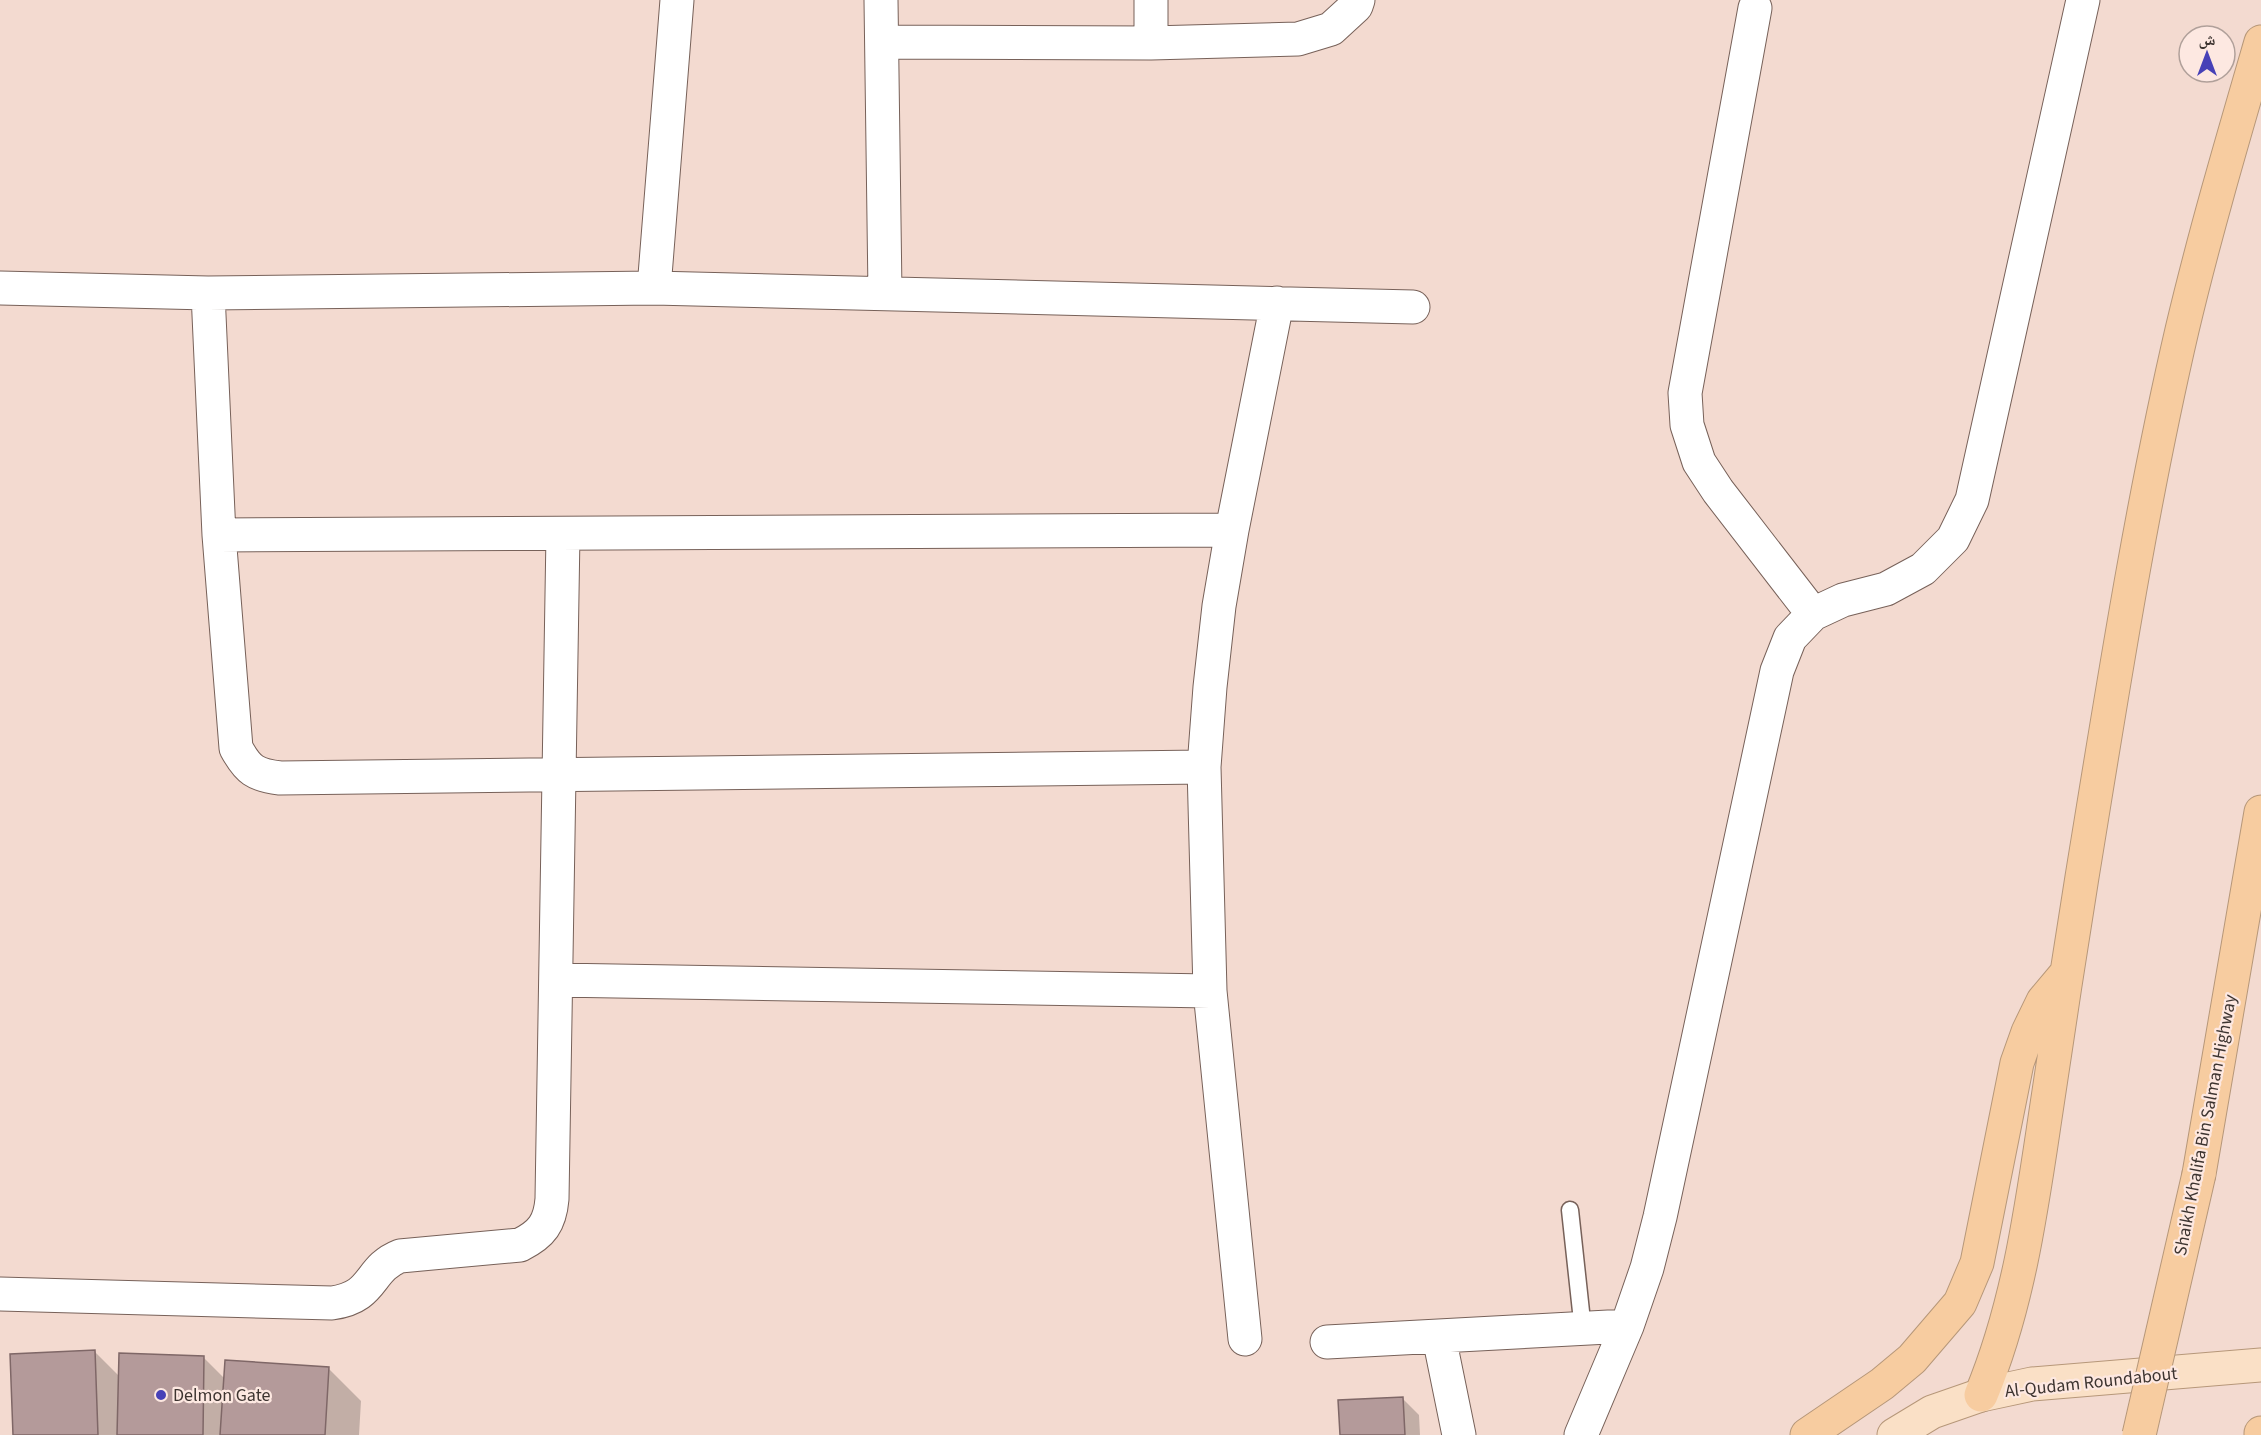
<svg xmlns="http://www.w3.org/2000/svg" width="2261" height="1435" font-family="'Source Sans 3','Noto Naskh Arabic',sans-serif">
	<rect width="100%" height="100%" fill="#f3dad0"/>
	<path fill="#0003" d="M 94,1351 L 120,1377 L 203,1357 L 225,1379 L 329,1369 L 361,1401 L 359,1435 L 15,1435 Z
		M 1402,1398 L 1419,1415 L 1420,1435 L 1341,1435 Z"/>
	<path fill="#b49a9a" stroke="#7f6767" stroke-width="1.5" d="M 95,1350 L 98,1435 L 13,1435 L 10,1354 Z
		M 119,1353 L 204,1356 L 203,1435 L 117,1435 Z
		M 225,1360 L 329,1367 L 325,1435 L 220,1435 Z
		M 1403,1397 L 1405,1435 L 1340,1435 L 1338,1400 Z"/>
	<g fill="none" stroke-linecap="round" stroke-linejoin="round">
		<defs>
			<path id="lane" d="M 1570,1210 L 1583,1330"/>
			<path id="street" d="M 881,0 L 885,293
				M 1151,0 L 1151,43
				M 1755,8 L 1685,393 L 1687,425 L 1699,462 L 1718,491 L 1813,614
				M 882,42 L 1151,43 L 1298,39 L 1331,29 L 1356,6 L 1358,0
				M 0,288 L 208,293 L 654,288 L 1413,307
				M 654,288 L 677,0
				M 208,293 L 219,535 L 236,748 C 248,770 255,775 280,778 L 1204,767
				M 219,535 L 1232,530
				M 556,980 L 1210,991
				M 0,1294 L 332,1303 C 376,1297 367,1269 400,1256 L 520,1245 C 542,1234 550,1223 552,1199 L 563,534
				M 1439,1337 L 1459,1435
				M 1245,1339 L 1210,991 L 1204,767 L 1210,687 L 1219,606 L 1232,530 L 1277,303
				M 1327,1342 L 1627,1326
				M 1581,1435 L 1627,1326 L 1647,1268 L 1660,1217 L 1777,671 L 1790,638 L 1813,614 L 1843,600 L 1886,589 L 1923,569 L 1953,539 L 1972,500 L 2083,0"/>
			<path id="primary" d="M 1894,1435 L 1932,1412 L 1981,1395 L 2032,1384 L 2261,1365"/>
			<path id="highway" d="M 2199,1174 L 2261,812
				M 1981,1395 C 2018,1306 2031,1212 2045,1118 C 2057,1038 2069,957 2082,877 C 2112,694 2140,511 2182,330 C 2205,233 2233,138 2261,42
				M 1807,1435 L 1882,1384 L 1912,1359 L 1960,1303 L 1977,1263 L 2017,1063 L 2028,1032 L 2043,1001 L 2064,976
				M 2261,1435 L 2261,1433"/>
		</defs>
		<use href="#lane" stroke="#776159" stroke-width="19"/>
		<use href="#street" stroke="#776159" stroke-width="35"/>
		<use href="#primary" stroke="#b69779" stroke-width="35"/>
		<use href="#highway" stroke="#b69779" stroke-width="35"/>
		<use href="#lane" stroke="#fff" stroke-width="16"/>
		<use href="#street" stroke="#fff" stroke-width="33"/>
		<use href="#primary" stroke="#fae0c6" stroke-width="33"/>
		<use href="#highway" stroke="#f7cca0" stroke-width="33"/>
		<defs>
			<path id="highway-bridge" d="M 2139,1435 L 2199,1174"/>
		</defs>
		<use href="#highway-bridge" stroke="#b69779" stroke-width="35" stroke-linecap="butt"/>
		<use href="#highway-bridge" stroke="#f7cca0" stroke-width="33"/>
	</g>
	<circle fill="#4741b7" stroke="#fde8e1" stroke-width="2" cx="161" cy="1395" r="6"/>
	<g text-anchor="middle" stroke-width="4.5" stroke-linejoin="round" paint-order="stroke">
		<g font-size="18" fill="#3d3430" stroke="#fde8e1">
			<text transform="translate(2205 1125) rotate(-79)" y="6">Shaikh Khalifa Bin Salman Highway</text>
			<text transform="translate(2091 1382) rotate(-6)" y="6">Al-Qudam Roundabout</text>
		</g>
		<g font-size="18" fill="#3d3430" stroke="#fde8e1" text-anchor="start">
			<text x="173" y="1401">Delmon Gate</text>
		</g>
	</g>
	<g transform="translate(2207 54)"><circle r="28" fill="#fde8e1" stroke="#b0a09a" stroke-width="1.5"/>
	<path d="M0-4.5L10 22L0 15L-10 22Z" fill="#4741b7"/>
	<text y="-9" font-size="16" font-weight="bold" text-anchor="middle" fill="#3d3430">ش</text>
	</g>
</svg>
